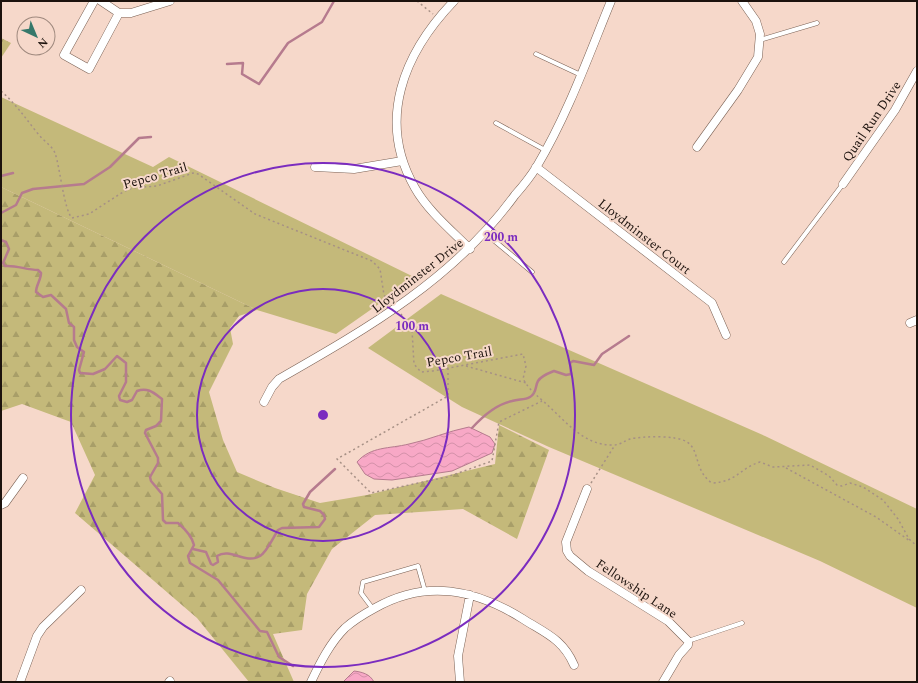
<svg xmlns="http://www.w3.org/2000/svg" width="918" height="683" font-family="Spectral,serif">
	<defs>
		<pattern id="forest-firs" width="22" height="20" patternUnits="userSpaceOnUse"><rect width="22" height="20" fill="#c4b97a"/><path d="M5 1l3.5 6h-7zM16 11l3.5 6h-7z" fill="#a89e68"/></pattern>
		<pattern id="park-crowns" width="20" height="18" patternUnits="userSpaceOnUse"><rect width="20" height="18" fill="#c4b97a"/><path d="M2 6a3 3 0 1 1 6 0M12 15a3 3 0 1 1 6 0" fill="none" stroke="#a89e68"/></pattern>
		<pattern id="water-waves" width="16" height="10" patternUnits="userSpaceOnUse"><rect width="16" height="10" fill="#f8a8c6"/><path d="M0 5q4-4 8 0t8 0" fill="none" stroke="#d490a9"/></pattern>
	</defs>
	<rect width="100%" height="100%" fill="#f6d8ca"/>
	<path fill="#c4b97a" d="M 1,97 L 153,167 L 169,157 L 416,278 L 336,334 L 257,310 L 1,187 Z
		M 441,294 L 765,436 L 917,509 L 917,608 L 820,561 L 549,447 L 462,407 L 368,348 Z"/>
	<path fill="url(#forest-firs)" d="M 1,187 L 257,310 L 239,316 L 230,328 L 233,344 L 209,392 L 223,440 L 237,472 L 275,488 L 320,503 L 367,495 L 495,464 L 499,425 L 549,450 L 517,539 L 463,509 L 375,515 L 332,549 L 307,594 L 302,630 L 273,634 L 294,682 L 249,682 L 197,618 L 75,513 L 95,475 L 71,422 L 22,404 L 1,411 Z"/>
	<path fill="url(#park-crowns)" d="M 1,38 L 11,43 L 1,58 Z"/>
	<path fill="url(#water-waves)" stroke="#b67b8e" d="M 469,427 L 490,437 L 495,444 L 492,453 L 452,471 L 392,480 L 374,479 L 365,474 L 357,462 C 371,446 389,449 409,444 C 429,440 448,431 469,427 Z
		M 354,671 C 362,672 370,674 374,682 L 343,682 Z"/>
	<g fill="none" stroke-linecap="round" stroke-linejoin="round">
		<path stroke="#b67b8e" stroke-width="2.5" d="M 227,64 L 243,63 L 242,74 L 259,84 L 288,43 L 322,22 L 334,1
			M 1,176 L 13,173
			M 1,213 L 16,205 L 22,193 L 33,189 L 84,184 L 110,167 L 139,138 L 151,137
			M 1,240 L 6,242 L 9,249 L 3,263 L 5,266 C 17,265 26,270 38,270 L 41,273 C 41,280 36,285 36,292 L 43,297 L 51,295 L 66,309 L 69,323 L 74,327 L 74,340 L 77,347 L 84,352 L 79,370 L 80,373 L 93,374 L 105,369 L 117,356 L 126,363 L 126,382 L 119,396 L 120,400 L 127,402 L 132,400 L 137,391 C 148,387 154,393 162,399 L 161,421 L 156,426 L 146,430 L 145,433 L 158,458 L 158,463 L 150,477 L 151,481 L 162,494 L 163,520 L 166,523 L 178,523 C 185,529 192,536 194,545 L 188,556 L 190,563 L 218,580 L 260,631 L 267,632 L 279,657 L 293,666
			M 472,428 C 482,417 497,404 512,401 C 519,399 525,400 530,397 C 537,393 535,386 538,381 C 541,376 549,373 554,371 L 566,375 L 571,374 L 570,363 L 573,361 L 594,365 L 602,354 L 629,336
			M 193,549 L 206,552 L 211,564 L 213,565 L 218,562 L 217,556 C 231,547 245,565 260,556 C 267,552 273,538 278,530 L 282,528 L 319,527 L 325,519 L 324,515 L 320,511 L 304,507 L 303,504 L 310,492 L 335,469"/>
		<defs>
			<path id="lane" d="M 760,40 L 817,23
				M 536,54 L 581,75
				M 496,123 L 545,150
				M 485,233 L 532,272
				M 784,262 L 843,184
				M 373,609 L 361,593 L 363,582 L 418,566 L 425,591
				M 688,641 L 742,623"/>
			<path id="street" d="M 94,1 L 64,55 L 89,69 L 119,13
				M 101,1 L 119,13 L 131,13 L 170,1
				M 454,1 C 404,53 376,120 415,188 C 428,211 451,230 470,249
				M 697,147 L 738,90 L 758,57 L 760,34 L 756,21 L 742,1
				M 315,167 L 354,169 L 402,161
				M 536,167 L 712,303 L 726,335
				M 843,184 L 895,110 L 917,71
				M 910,323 L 917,320
				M 264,402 L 272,387 L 279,379 C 368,328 454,279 515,195 C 523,186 531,176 537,166 C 568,114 588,57 611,1
				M 587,489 L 566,542 L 567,551 L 570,556 L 588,571 L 668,621 L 688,641 L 688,645 L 679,655 L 663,682
				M 1,505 L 5,503 L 23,478
				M 20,682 L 37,636 L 43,627 L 81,590
				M 169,682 L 170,681
				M 311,682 C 320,663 330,643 345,628 C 354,620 364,614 375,608 C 426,579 475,589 523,619 C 545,633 563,639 574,665
				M 460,682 L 458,656 L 470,595"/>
		</defs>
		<use href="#lane" stroke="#7a6154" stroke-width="5"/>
		<use href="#street" stroke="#7a6154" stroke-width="9"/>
		<path stroke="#a69085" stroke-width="1.5" stroke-dasharray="2 3" stroke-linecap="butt" d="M 417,1 L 433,14
			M 1,91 C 16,104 26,119 39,135 C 44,141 52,146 55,153 C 60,167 64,210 72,218 L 89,214 L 123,192 L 132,188 L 157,186 L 193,173 L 198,174 L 255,214 L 372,261 L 380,269 L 384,295 L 389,302
			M 401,314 L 412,330 L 414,364 L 421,372 L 433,371 L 523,354 L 526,366 L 523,379 C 530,390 534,393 543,401 C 564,419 583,446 613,445 C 620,445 624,441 630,439 C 643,436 676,435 687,442 C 700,450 694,471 712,483 C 737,482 740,468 760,462 L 773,467 L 810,465 L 829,476 L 837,485 L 842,486 L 850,483 L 863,487 L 883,500 L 898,519 L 909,539 L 917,546
			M 466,366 L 526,383
			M 448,368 L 448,396 L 337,459 L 371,493 L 447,477 L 492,461 L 499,422 L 542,401
			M 786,468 L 876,517 L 910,541
			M 591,483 L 615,445"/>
		<use href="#lane" stroke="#fff" stroke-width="4"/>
		<use href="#street" stroke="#fff" stroke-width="8"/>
	</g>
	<g fill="none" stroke="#7b2cbf" stroke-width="2">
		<circle cx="323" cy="415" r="126"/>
		<circle cx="323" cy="415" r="252"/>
	</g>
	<g text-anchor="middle" stroke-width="4" stroke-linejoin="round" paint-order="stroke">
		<g font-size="13" fill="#1c120d" stroke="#f6d8ca">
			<text transform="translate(871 121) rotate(-56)" y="5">Quail Run Drive</text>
			<text transform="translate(155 175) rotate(-16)" y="5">Pepco Trail</text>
			<text transform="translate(645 236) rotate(38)" y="5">Lloydminster Court</text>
			<text transform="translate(417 275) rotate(-38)" y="5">Lloydminster Drive</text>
			<text transform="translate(459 356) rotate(-10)" y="5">Pepco Trail</text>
			<text transform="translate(637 588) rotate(34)" y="5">Fellowship Lane</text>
		</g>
	</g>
	<circle cx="323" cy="415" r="6" fill="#7b2cbf" stroke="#f6d8ca" stroke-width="2"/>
	<g font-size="12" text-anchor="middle" font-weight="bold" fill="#7b2cbf" stroke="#f6d8ca" stroke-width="4" stroke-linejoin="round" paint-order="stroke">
		<text x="501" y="241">200 m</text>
		<text x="412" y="330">100 m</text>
	</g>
	<rect width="918" height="683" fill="none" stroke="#1c120d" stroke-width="4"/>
	<g transform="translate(36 36) rotate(136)"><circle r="19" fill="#f6d8ca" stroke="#9f897e"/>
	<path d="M0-3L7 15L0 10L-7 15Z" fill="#35786a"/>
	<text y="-6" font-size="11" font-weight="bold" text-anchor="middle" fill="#1c120d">N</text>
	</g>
</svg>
